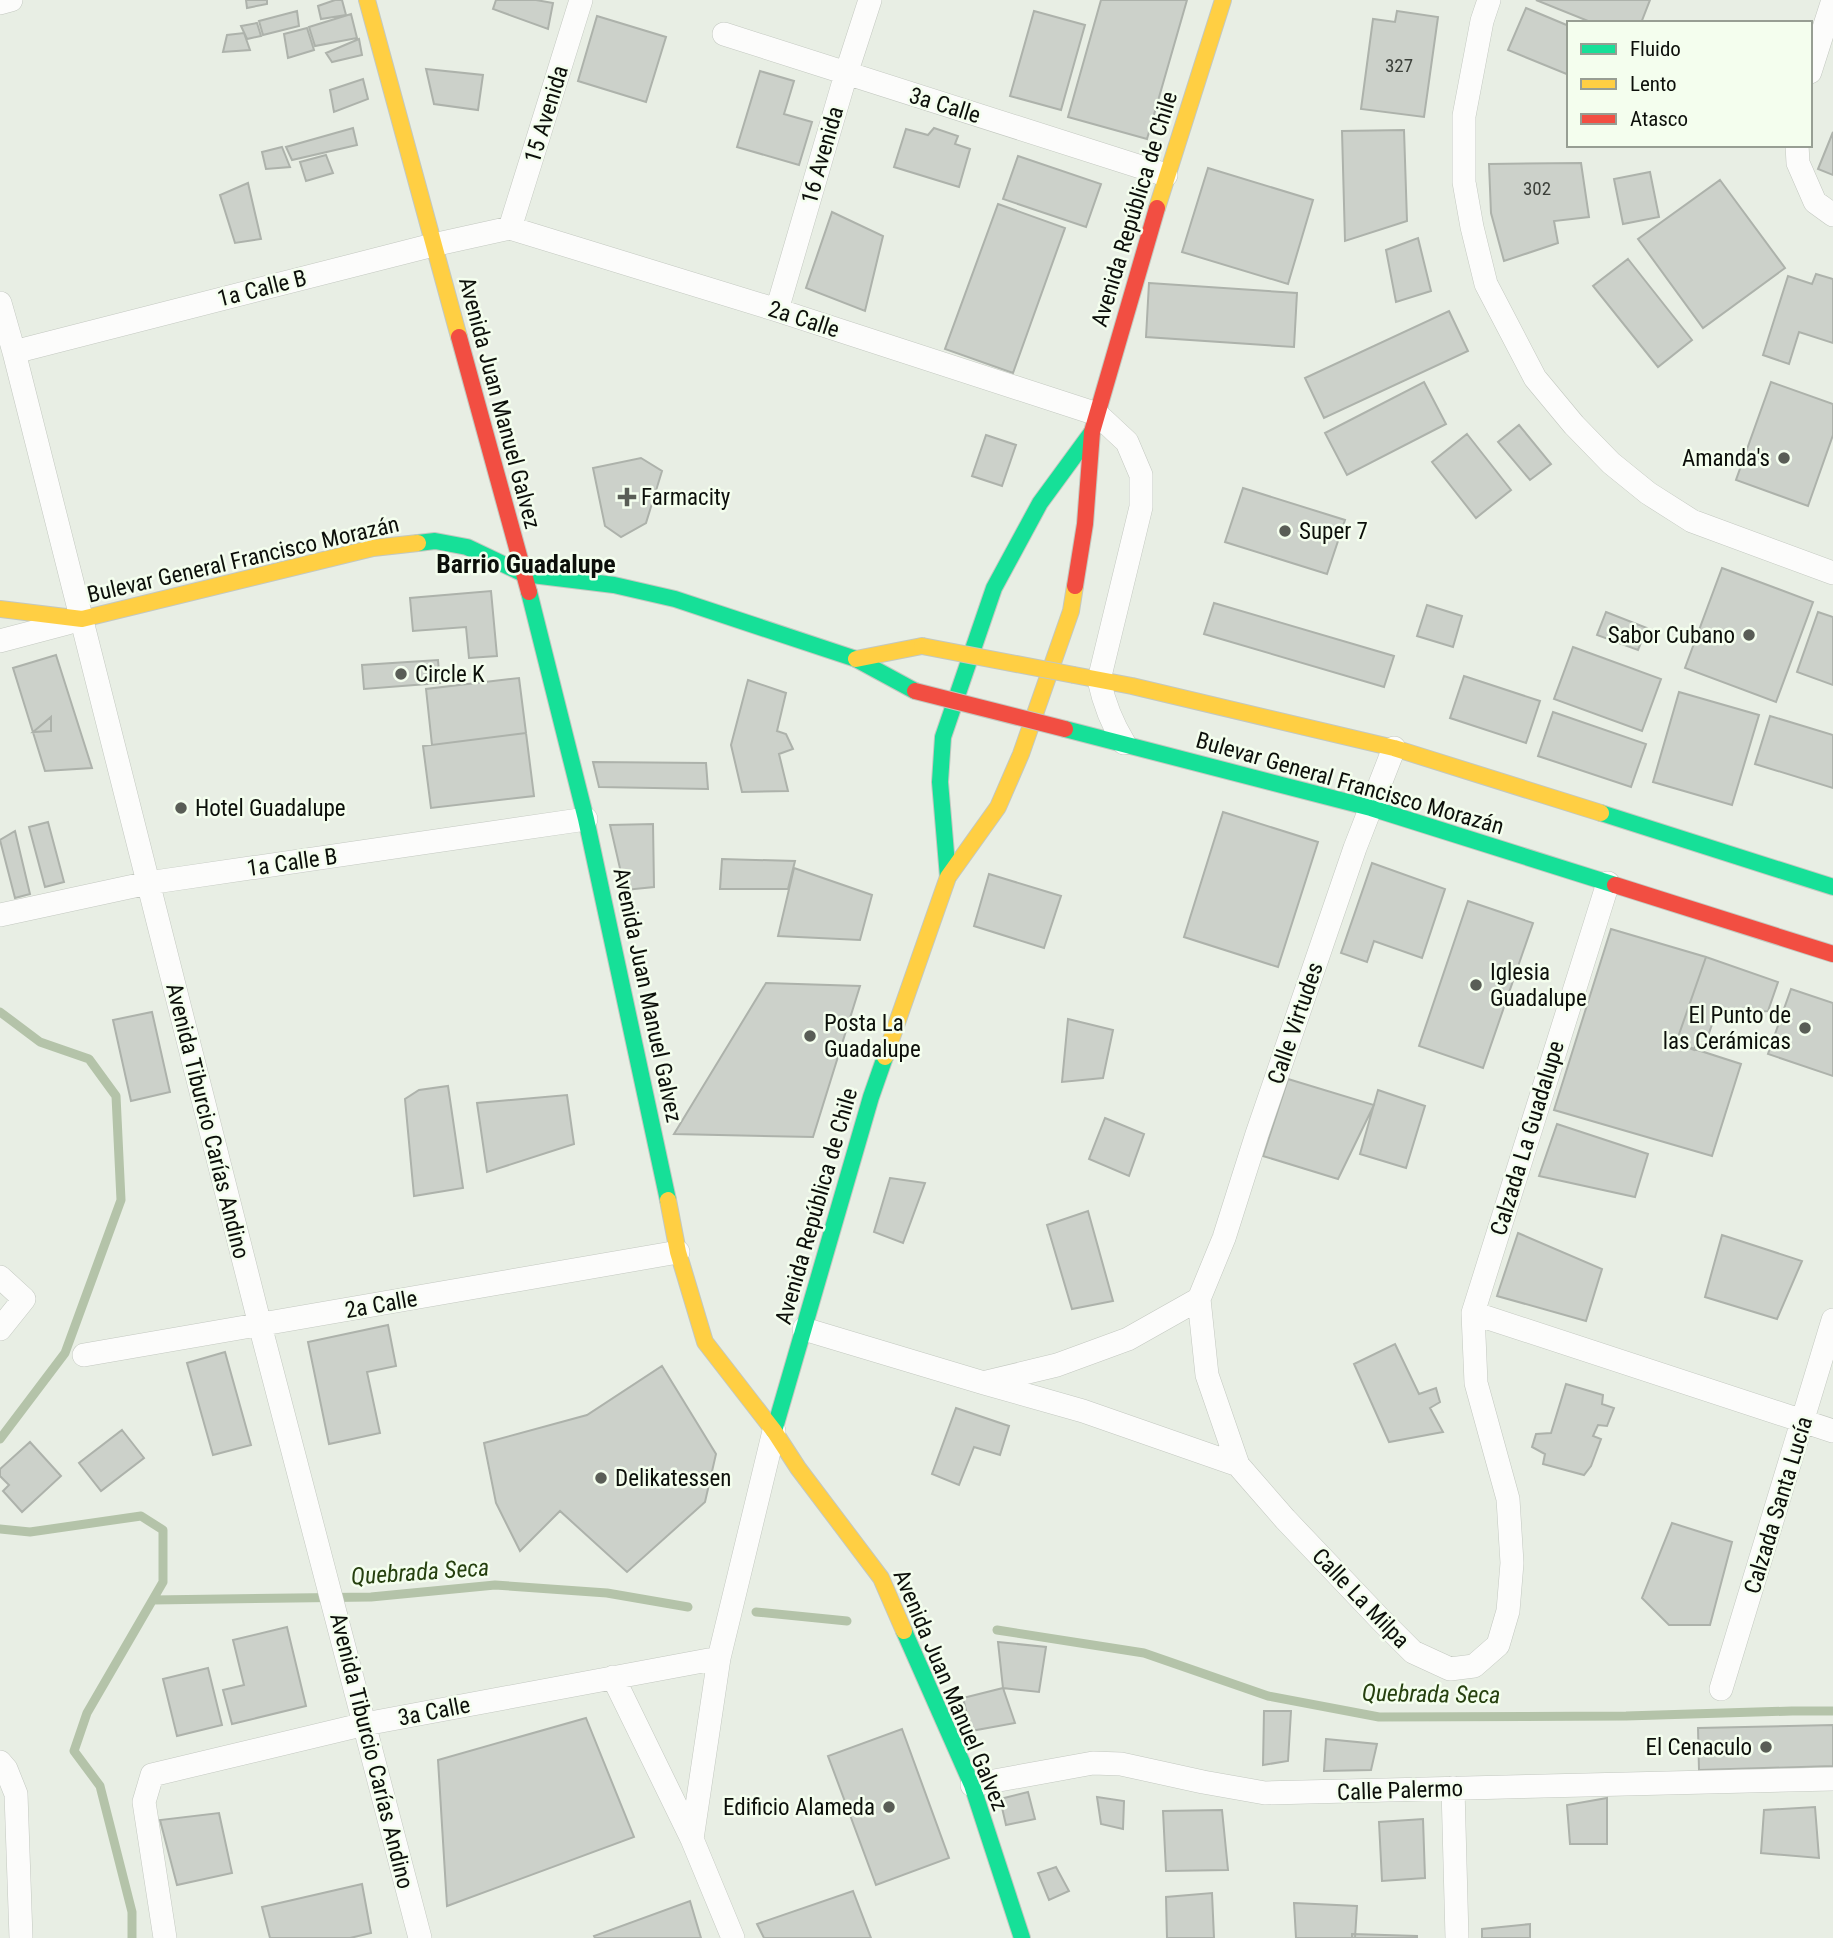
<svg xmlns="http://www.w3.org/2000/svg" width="1833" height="1938" font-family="'Roboto Condensed',sans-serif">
	<rect width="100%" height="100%" fill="#e8eee4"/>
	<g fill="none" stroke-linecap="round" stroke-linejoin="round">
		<path stroke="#b4c3a9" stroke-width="9" d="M 0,1012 L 40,1042 L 89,1059 L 116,1096 L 121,1200 L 65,1353 L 0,1439
			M 0,1529 L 30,1532 L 141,1516 L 163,1530 L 163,1582 L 87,1713 L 74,1751 L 100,1786 L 132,1912 L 132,1938
			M 153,1600 L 371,1597 L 495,1585 L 607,1593 L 688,1607
			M 756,1612 L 847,1621
			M 997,1630 L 1144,1653 L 1268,1696 L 1379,1717 L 1626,1716 L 1792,1711 L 1833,1711"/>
	</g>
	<path fill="#ccd1ca" stroke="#adb2ab" stroke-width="2" d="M 246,0 L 267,0 L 267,4 L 247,8 Z
		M 335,0 L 342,0 L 346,15 L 321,19 L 318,6 Z
		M 496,0 L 536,0 L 553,3 L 548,29 L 493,9 Z
		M 1101,0 L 1187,0 L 1147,139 L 1068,117 Z
		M 1536,0 L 1650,0 L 1641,23 L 1593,23 Z
		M 1526,8 L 1569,26 L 1569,75 L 1508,50 Z
		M 297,11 L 299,26 L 263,35 L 259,21 Z
		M 1034,11 L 1085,25 L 1061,110 L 1010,96 Z
		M 1397,11 L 1438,17 L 1424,117 L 1361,109 L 1373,19 L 1395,22 Z
		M 351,14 L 357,38 L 315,46 L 309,27 Z
		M 597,16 L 666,37 L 646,102 L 578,81 Z
		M 257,23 L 261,36 L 247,39 L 241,26 Z
		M 307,28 L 314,50 L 288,58 L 284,34 Z
		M 244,33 L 250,50 L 223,52 L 227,35 Z
		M 359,39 L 362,55 L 332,62 L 326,53 Z
		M 426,69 L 483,75 L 478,110 L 434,104 Z
		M 760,71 L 794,81 L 784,114 L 812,122 L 799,165 L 737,147 Z
		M 363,79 L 368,99 L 334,112 L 330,90 Z
		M 353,128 L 357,145 L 292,160 L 286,147 Z
		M 934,128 L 958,136 L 955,144 L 970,149 L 959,187 L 894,167 L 906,129 L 928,135 Z
		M 1404,130 L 1407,221 L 1345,241 L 1342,131 Z
		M 1833,132 L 1833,175 L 1818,169 Z
		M 282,147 L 290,167 L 266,169 L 262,152 Z
		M 326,155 L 333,173 L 306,181 L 300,162 Z
		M 1018,156 L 1101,184 L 1086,227 L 1003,199 Z
		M 1581,163 L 1589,217 L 1554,221 L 1558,243 L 1504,261 L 1491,213 L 1489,164 Z
		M 1208,168 L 1313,200 L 1288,284 L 1182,252 Z
		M 1650,172 L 1659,217 L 1623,224 L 1614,179 Z
		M 1720,180 L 1785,268 L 1703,328 L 1638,239 Z
		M 248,183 L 261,239 L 235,243 L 220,195 Z
		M 998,204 L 1065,228 L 1013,373 L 945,349 Z
		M 832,212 L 883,236 L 865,311 L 806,288 Z
		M 1418,238 L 1431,291 L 1396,302 L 1386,250 Z
		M 1628,259 L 1692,340 L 1658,367 L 1593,286 Z
		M 1816,274 L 1833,279 L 1833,343 L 1799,332 L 1789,364 L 1763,355 L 1788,276 L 1812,284 Z
		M 1149,283 L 1297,293 L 1294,347 L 1146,337 Z
		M 1449,311 L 1468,351 L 1324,418 L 1305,378 Z
		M 1424,382 L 1446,424 L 1347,475 L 1325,433 Z
		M 1771,382 L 1833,404 L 1833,435 L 1808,506 L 1736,480 Z
		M 1519,425 L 1551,464 L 1530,480 L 1498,442 Z
		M 1467,434 L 1511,490 L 1476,518 L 1432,462 Z
		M 986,435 L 1016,445 L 1002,486 L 972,476 Z
		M 641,458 L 662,471 L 646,523 L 621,537 L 605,526 L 593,468 Z
		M 1243,488 L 1345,520 L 1327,574 L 1225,542 Z
		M 1722,568 L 1813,602 L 1776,702 L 1685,668 Z
		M 491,591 L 497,656 L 469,658 L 466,627 L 413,631 L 410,598 Z
		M 1214,603 L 1394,656 L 1384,687 L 1204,634 Z
		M 1427,605 L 1462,616 L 1453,647 L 1417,636 Z
		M 1606,612 L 1647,628 L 1638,650 L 1597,635 Z
		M 1818,612 L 1833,617 L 1833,685 L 1797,672 Z
		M 1573,647 L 1661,679 L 1642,731 L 1554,699 Z
		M 56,655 L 92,768 L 45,771 L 13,668 Z
		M 438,660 L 440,683 L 364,689 L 362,665 Z
		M 1464,676 L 1540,701 L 1526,743 L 1450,718 Z
		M 519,678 L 526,733 L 432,745 L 426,689 Z
		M 748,680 L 786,693 L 777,731 L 786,734 L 793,749 L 779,754 L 788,791 L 742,792 L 731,745 Z
		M 1679,692 L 1759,715 L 1732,805 L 1653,782 Z
		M 1553,712 L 1646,744 L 1631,787 L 1538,756 Z
		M 1770,716 L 1833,735 L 1833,788 L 1755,764 Z
		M 51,717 L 51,731 L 33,732 Z
		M 526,733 L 534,796 L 431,808 L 423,746 Z
		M 593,762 L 706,763 L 708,789 L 599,787 Z
		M 1223,812 L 1318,842 L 1278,967 L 1184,937 Z
		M 48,822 L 64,882 L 45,887 L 29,827 Z
		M 653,824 L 654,887 L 625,890 L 610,825 Z
		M 15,831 L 30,894 L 15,898 L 0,840 Z
		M 722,859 L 795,861 L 788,889 L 720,889 Z
		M 1372,863 L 1445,889 L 1422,958 L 1374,941 L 1367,962 L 1341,953 Z
		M 794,868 L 872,895 L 860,940 L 778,936 Z
		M 989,874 L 1061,896 L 1044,948 L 974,926 Z
		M 1468,901 L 1533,923 L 1483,1068 L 1419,1046 Z
		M 1611,929 L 1706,957 L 1676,1043 L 1741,1064 L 1712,1156 L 1554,1110 Z
		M 1706,957 L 1778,982 L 1768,1011 L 1715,1016 L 1708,1036 L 1700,1033 L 1694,1050 L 1676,1043 Z
		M 766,983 L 860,986 L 813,1137 L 674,1134 Z
		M 1791,989 L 1833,1003 L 1833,1076 L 1768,1054 Z
		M 152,1012 L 170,1092 L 131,1101 L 113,1020 Z
		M 1068,1019 L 1113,1030 L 1103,1078 L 1062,1082 Z
		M 1288,1079 L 1374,1105 L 1338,1179 L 1263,1156 Z
		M 448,1086 L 463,1188 L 414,1196 L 405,1099 L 419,1090 Z
		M 1378,1090 L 1425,1106 L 1406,1168 L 1360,1154 Z
		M 567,1095 L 574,1144 L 487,1172 L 477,1103 Z
		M 1105,1118 L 1144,1134 L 1129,1176 L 1089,1159 Z
		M 1557,1124 L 1648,1154 L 1635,1197 L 1539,1176 Z
		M 890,1178 L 925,1183 L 903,1243 L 874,1232 Z
		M 1088,1211 L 1113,1301 L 1072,1309 L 1047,1225 Z
		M 1518,1233 L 1602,1269 L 1586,1321 L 1497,1296 Z
		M 1722,1235 L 1802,1261 L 1777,1319 L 1705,1297 Z
		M 388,1325 L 396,1366 L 367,1372 L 380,1433 L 329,1444 L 308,1342 Z
		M 1395,1344 L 1419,1394 L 1436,1388 L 1440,1402 L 1430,1408 L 1443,1432 L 1389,1442 L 1354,1364 Z
		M 225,1352 L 251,1445 L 213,1455 L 187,1363 Z
		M 662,1366 L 716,1454 L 705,1502 L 627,1572 L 560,1511 L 520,1551 L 496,1503 L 484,1443 L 587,1415 Z
		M 1566,1384 L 1603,1395 L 1602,1404 L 1614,1408 L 1607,1426 L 1598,1425 L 1593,1436 L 1601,1439 L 1591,1466 L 1584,1475 L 1543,1464 L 1545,1454 L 1532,1447 L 1536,1434 L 1551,1433 Z
		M 956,1408 L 1009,1426 L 1000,1455 L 974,1447 L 959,1485 L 932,1474 Z
		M 122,1430 L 144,1458 L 101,1491 L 79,1463 Z
		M 30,1442 L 61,1476 L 22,1512 L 3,1491 L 9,1485 L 0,1476 L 0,1469 Z
		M 1672,1523 L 1732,1542 L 1710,1625 L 1669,1625 L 1642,1598 Z
		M 287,1627 L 306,1706 L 232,1724 L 223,1690 L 244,1685 L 233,1640 Z
		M 998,1642 L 1046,1647 L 1039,1692 L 1003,1688 Z
		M 208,1668 L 222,1725 L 177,1736 L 163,1679 Z
		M 1003,1688 L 1015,1723 L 971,1731 L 963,1698 Z
		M 1264,1711 L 1291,1711 L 1288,1761 L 1263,1765 Z
		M 586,1718 L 634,1837 L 447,1906 L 438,1760 Z
		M 1833,1725 L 1833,1766 L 1699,1770 L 1698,1728 Z
		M 902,1729 L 949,1858 L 876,1885 L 828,1756 Z
		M 1326,1739 L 1377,1744 L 1371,1770 L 1324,1771 Z
		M 1028,1792 L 1035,1819 L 1006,1825 L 1000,1799 Z
		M 1097,1797 L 1124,1801 L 1123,1829 L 1101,1824 Z
		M 1607,1798 L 1607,1844 L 1570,1844 L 1567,1805 Z
		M 1815,1807 L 1819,1858 L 1761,1853 L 1764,1810 Z
		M 1222,1810 L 1228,1870 L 1166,1871 L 1163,1811 Z
		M 219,1813 L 232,1873 L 177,1885 L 160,1820 Z
		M 1423,1819 L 1425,1878 L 1382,1881 L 1379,1822 Z
		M 1056,1867 L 1069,1891 L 1049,1900 L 1038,1873 Z
		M 362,1884 L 371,1933 L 350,1938 L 270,1938 L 262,1907 Z
		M 853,1891 L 871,1938 L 764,1938 L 757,1924 Z
		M 1212,1893 L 1214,1938 L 1167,1938 L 1166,1897 Z
		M 690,1901 L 701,1938 L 595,1938 L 594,1936 Z
		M 1294,1903 L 1357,1906 L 1355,1938 L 1296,1938 Z
		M 1530,1924 L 1530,1938 L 1482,1938 L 1482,1929 Z
		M 1352,1934 L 1417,1936 L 1417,1938 L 1352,1938 Z"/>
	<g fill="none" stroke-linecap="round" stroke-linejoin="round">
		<defs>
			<path id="street" d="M 1489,0 L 1482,21 L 1464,116 L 1464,182 L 1472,227 L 1486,284 L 1535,378 L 1574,425 L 1611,463 L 1648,493 L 1692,521 L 1833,573
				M 0,3 L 11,0
				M 724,34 L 1166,175
				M 1810,72 L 1833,0
				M 1797,145 L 1798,163 L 1815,202 L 1833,215
				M 510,228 L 581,0
				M 0,303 L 14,352 L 260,1325 L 420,1938
				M 777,310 L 846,74 L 870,0
				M 14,352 L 433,245 L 510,228 L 777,310 L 1097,414 L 1127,442 L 1141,475 L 1141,507 L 1099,680 C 1104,703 1111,722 1124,743
				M 0,641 L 68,623
				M 0,915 L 148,883 L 586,819
				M 0,1277 L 24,1299 L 0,1329
				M 1473,1313 L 1833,1431
				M 804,1329 L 984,1383 L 1083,1411 L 1238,1465 L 1285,1519 L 1381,1620 L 1413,1652 L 1450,1669 L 1474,1666 L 1498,1645 L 1508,1611 L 1512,1563 L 1508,1499 L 1476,1383 L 1473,1313 L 1608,883
				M 84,1355 L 678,1252
				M 987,1382 L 1057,1365 L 1128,1339 L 1199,1299
				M 1238,1465 L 1207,1375 L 1199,1299 L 1224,1238 L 1257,1134 L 1355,848 L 1394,748
				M 613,1677 L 692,1839
				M 1721,1689 L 1833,1320
				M 0,1762 L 6,1769 L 16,1794 L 21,1938
				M 972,1785 L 1093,1763 L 1121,1764 L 1203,1782 L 1265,1793 L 1833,1779
				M 1453,1788 L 1457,1938
				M 165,1938 L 144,1802 L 152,1775 L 365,1724 L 719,1658
				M 733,1938 L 692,1839 L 719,1658 L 774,1431"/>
			<path id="fast" d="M 418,543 L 435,541 L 467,547 L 524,574 L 614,585 L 675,599 L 856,659 L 915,691
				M 529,592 L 586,819 L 668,1200
				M 1065,729 L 1371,808 L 1615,885
				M 1601,813 L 1833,887
				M 948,877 L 940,782 L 943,737 L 994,588 L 1040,503 L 1092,432
				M 774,1431 L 871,1097 L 885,1057
				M 904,1631 L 972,1785 L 1022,1938"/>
			<path id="slow" d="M 367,0 L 459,337
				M 1157,208 L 1223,0
				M 0,609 L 82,619 L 373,548 L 418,543
				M 856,659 L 922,646
				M 1074,675 L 1132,686 L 1394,748 L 1601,813
				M 885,1057 L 948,877 L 998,807 L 1021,754 L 1071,611 L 1075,586
				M 668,1200 L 678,1252 L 705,1342 L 774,1431 L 798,1468 L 881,1578 L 904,1631"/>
			<path id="jam" d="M 459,337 L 529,592
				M 1075,586 L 1085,524 L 1092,432 L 1157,208
				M 1615,885 L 1833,954"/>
		</defs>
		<use href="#street" stroke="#c3c8c0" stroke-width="24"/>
		<use href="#fast" stroke="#c3c8c0" stroke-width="18"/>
		<use href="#slow" stroke="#c3c8c0" stroke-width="18"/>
		<use href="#jam" stroke="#c3c8c0" stroke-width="18"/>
		<use href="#street" stroke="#fcfcfb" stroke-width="23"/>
		<use href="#fast" stroke="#16e098" stroke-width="16"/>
		<use href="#slow" stroke="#ffcf43" stroke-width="16"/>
		<use href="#jam" stroke="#f24e42" stroke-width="16"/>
		<defs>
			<path id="slow-bridge" d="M 922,646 L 1074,675"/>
			<path id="jam-bridge" d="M 915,691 L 1065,729"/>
		</defs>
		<use href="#slow-bridge" stroke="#c3c8c0" stroke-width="18" stroke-linecap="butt"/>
		<use href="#jam-bridge" stroke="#c3c8c0" stroke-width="18" stroke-linecap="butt"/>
		<use href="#slow-bridge" stroke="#ffcf43" stroke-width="16"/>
		<use href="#jam-bridge" stroke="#f24e42" stroke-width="16"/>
	</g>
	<g fill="#595d56" stroke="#f4feee" stroke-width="2.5">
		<circle cx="1784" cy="458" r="7"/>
		<path d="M623.5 486.5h7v7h7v7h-7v7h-7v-7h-7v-7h7z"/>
		<circle cx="1285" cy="531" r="7"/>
		<circle cx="1749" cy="635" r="7"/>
		<circle cx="401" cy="674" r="7"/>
		<circle cx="181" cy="808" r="7"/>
		<circle cx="1476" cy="985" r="7"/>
		<circle cx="1805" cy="1028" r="7"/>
		<circle cx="810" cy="1036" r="7"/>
		<circle cx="601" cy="1478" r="7"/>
		<circle cx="1766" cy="1747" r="7"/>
		<circle cx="889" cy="1807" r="7"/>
	</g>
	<g text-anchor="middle" stroke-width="5" stroke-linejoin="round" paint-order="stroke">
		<g font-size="19" fill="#3c403a">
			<text x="1399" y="72">327</text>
			<text x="1537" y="195">302</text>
		</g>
		<g font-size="23" fill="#0c0f0a" stroke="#f4feee">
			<text transform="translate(945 105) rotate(17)" y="8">3a Calle</text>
			<text transform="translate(546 114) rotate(-73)" y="8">15 Avenida</text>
			<text transform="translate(822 155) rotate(-74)" y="8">16 Avenida</text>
			<text transform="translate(1134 209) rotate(-73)" y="8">Avenida República de Chile</text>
			<text transform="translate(262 288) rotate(-14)" y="8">1a Calle B</text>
			<text transform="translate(804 319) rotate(18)" y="8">2a Calle</text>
			<text transform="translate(500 403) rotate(75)" y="8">Avenida Juan Manuel Galvez</text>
			<text transform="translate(243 559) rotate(-13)" y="8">Bulevar General Francisco Morazán</text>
			<text transform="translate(1350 783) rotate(16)" y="8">Bulevar General Francisco Morazán</text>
			<text transform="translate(292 862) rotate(-8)" y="8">1a Calle B</text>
			<text transform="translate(648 995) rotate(78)" y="8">Avenida Juan Manuel Galvez</text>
			<text transform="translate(1295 1023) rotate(-71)" y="8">Calle Virtudes</text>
			<text transform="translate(208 1121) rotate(76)" y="8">Avenida Tiburcio Carías Andino</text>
			<text transform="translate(1527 1138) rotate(-73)" y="8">Calzada La Guadalupe</text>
			<text transform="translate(816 1206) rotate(-74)" y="8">Avenida República de Chile</text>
			<text transform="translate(381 1304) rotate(-10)" y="8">2a Calle</text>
			<text transform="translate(1778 1505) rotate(-73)" y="8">Calzada Santa Lucía</text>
			<text transform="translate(1361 1598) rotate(46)" y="8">Calle La Milpa</text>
			<text transform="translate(951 1690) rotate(67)" y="8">Avenida Juan Manuel Galvez</text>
			<text transform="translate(434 1711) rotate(-11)" y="8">3a Calle</text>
			<text transform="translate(372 1751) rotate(76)" y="8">Avenida Tiburcio Carías Andino</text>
			<text transform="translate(1400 1790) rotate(-2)" y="8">Calle Palermo</text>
		</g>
		<g font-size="23" fill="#0c0f0a" stroke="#f4feee" text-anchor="start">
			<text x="1770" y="466" text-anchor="end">Amanda's</text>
			<text x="641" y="505">Farmacity</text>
			<text x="1299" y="539">Super 7</text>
			<text x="1735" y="643" text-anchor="end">Sabor Cubano</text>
			<text x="415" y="682">Circle K</text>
			<text x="195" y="816">Hotel Guadalupe</text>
			<text x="1490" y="980">Iglesia<tspan x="1490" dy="26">Guadalupe</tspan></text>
			<text x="1791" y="1023" text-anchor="end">El Punto de<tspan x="1791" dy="26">las Cerámicas</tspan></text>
			<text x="824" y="1031">Posta La<tspan x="824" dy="26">Guadalupe</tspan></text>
			<text x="615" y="1486">Delikatessen</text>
			<text x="1752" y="1755" text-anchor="end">El Cenaculo</text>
			<text x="875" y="1815" text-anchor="end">Edificio Alameda</text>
		</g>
		<g font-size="24" font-style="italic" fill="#26400f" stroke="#f4feee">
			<text transform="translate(420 1572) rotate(-4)" y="8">Quebrada Seca</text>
			<text transform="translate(1431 1694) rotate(1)" y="8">Quebrada Seca</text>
		</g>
		<g font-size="26" font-weight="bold" fill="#0c0f0a" stroke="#f4feee">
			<text x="526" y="573">Barrio Guadalupe</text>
		</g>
	</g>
	<rect x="1567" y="21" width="245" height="126" fill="#f4feee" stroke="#979e93" stroke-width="2"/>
	<rect x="1581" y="44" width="35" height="10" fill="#16e098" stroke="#979e93" stroke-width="2"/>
	<text x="1630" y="56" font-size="21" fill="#0c0f0a">Fluido</text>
	<rect x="1581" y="79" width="35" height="10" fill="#ffcf43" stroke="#979e93" stroke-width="2"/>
	<text x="1630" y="91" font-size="21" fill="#0c0f0a">Lento</text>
	<rect x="1581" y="114" width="35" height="10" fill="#f24e42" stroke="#979e93" stroke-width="2"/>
	<text x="1630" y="126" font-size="21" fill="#0c0f0a">Atasco</text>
</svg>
